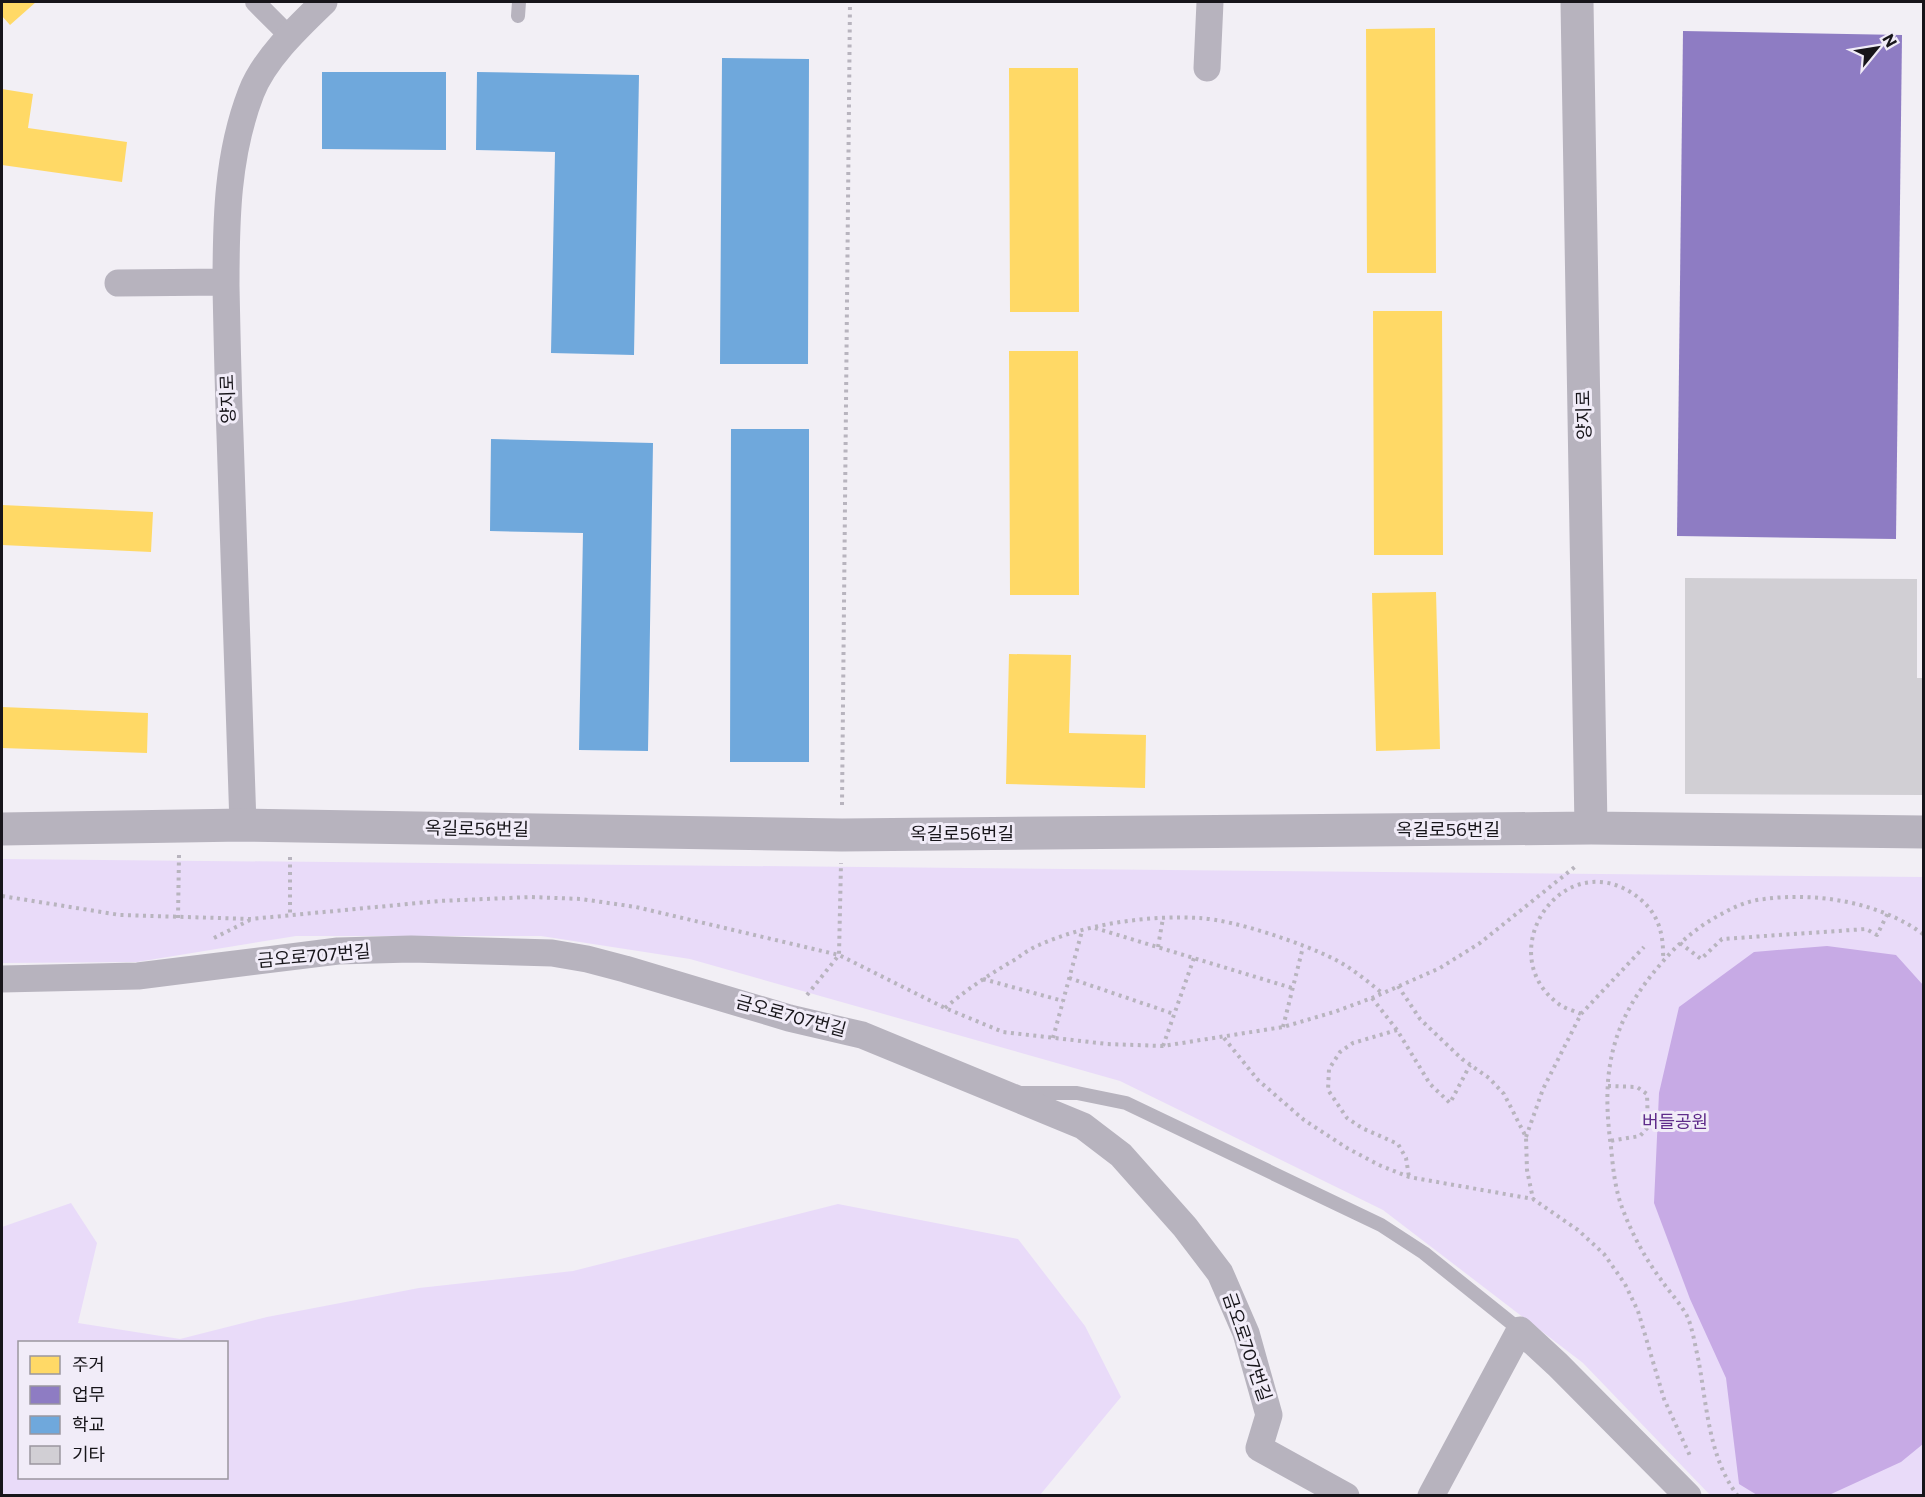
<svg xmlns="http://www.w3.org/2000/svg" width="1925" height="1497" font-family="Commissioner,'Noto Sans KR',sans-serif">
	<rect width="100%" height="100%" fill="#f2eff5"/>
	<path fill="#e9dbf9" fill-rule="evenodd" d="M 2,859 L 1923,877 L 1923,1495 L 1710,1495 L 1583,1363 L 1383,1210 L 1120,1081 L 690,959 L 541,936 L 296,936 L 137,962 L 2,963 Z
		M 71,1203 L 97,1243 L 78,1323 L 180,1339 L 267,1317 L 419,1288 L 573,1271 L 838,1204 L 1018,1239 L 1085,1326 L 1121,1397 L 1040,1495 L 2,1495 L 2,1227 ZM 20,1342 L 226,1342 L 226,1478 L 20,1478 Z"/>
	<path fill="#c7aae5" d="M 1827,946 L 1896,955 L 1923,985 L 1923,1444 L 1901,1462 L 1829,1495 L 1757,1495 L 1739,1484 L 1726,1378 L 1690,1299 L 1654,1203 L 1659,1093 L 1679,1007 L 1754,952 Z"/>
	<path fill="#ffd966" d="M 2,2 L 36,2 L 10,25 L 2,16 Z
		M 1435,28 L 1436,273 L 1367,273 L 1366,29 Z
		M 1009,68 L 1078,68 L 1079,312 L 1010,312 Z
		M 2,89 L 33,94 L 28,128 L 127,142 L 122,182 L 2,165 Z
		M 1373,311 L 1442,311 L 1443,555 L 1374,555 Z
		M 1009,351 L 1078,351 L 1079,595 L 1010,595 Z
		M 2,505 L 153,512 L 151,552 L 2,545 Z
		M 1436,592 L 1440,749 L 1376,751 L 1372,593 Z
		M 1009,654 L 1071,655 L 1069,733 L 1146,735 L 1145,788 L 1006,784 Z
		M 2,707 L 148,713 L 147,753 L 2,748 Z"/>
	<path fill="#8e7cc3" d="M 1683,31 L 1902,35 L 1896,539 L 1677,536 Z"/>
	<path fill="#6fa8dc" d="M 722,58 L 809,59 L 808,364 L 720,364 Z
		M 322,72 L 446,72 L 446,150 L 322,149 Z
		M 477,72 L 639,75 L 634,355 L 551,353 L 555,152 L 476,150 Z
		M 731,429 L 809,429 L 809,762 L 730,762 Z
		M 491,439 L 653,443 L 648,751 L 579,750 L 583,533 L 490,531 Z"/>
	<path fill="#d1cfd4" d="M 1685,578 L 1917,579 L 1917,678 L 1924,678 L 1924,795 L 1685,794 Z"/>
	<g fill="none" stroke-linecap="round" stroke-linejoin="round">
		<path stroke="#b8b4be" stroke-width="4" stroke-dasharray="3 4.5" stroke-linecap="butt" d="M 842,805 L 850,2
			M 290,857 L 290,916
			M 2,896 L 120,915 L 251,919 L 439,901 L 531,897 L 581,899 L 636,907 L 839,955 L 945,1008 L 1003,1032 L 1107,1044 L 1163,1046 L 1283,1027 L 1334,1012 L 1372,998 L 1440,968 L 1480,943 L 1576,866
			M 178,918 L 179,855
			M 1095,928 L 1292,988
			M 214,938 L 250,920
			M 1680,943 L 1701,959 L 1722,939 L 1866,929 L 1877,935 L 1888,913
			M 1158,947 L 1163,918
			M 1069,978 L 1174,1014
			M 983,979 L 1063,1001
			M 1398,986 L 1420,1019 L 1462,1059 L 1489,1078 L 1504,1094 L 1526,1137 L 1527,1170 L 1533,1199
			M 807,995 L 839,955 L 841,863
			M 1372,998 L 1397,1030 L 1430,1084 L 1450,1103 L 1470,1065
			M 945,1008 C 967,989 990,974 1016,959 C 1023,954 1031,948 1039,945 C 1086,924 1148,915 1199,918 C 1235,920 1302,943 1334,959 C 1352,968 1367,981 1382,993
			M 1581,1014 C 1575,1011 1566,1009 1560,1005 C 1490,955 1560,847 1632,893 C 1658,910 1664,932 1663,960
			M 1283,1027 L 1303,947
			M 1397,1030 L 1353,1043 L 1340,1052 L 1329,1069 L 1328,1090 L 1347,1118 L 1362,1128 L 1398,1144 L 1406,1158 L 1409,1177
			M 1053,1038 L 1082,931
			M 1224,1038 L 1258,1080 L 1304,1120 L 1347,1148 L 1379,1165 L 1409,1177 L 1533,1199 L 1578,1230 L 1604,1254 L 1625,1284 L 1638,1311 L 1664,1399 L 1691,1458
			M 1163,1046 L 1194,958
			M 1608,1086 L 1637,1087 L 1647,1094 L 1648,1127 L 1640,1136 L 1610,1141
			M 1526,1137 L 1543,1089 L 1581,1014 L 1644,947
			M 1738,1496 C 1708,1457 1707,1404 1698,1358 C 1695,1345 1693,1331 1688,1318 C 1682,1305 1670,1293 1662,1281 C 1646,1260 1632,1234 1623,1210 C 1615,1190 1613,1168 1611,1147 C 1601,1074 1610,1023 1659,966 C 1673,949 1688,935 1706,923 C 1724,912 1743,901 1764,899 C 1816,892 1881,902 1924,935"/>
		<path stroke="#b7b3be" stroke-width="14" d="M 518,16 L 519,2
			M 1019,1093 L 1077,1093 L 1126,1103 L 1381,1225 L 1424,1253 L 1520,1330"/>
		<path stroke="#b7b3be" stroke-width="20" d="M 255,2 L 289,36"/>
		<path stroke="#b7b3be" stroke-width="27" d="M 1207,68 L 1210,2
			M 118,283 L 226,282
			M 243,825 C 238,695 234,565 230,435 C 228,385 227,336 226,286 C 226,220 227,155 251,93 C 264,59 298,27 324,2
			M 2,979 L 138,976 L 338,951 L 411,949 L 552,953 L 587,959 L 625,969 L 789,1018 L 862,1035 L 1083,1126 L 1121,1155 L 1185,1227 L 1220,1273 L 1246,1333 L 1269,1415 L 1259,1448 L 1346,1496
			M 1431,1496 L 1520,1330 L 1558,1365 L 1688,1496"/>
		<path stroke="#b7b3be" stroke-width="33" d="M 1577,2 L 1591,828
			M 2,829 L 243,825 L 842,835 L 1591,828 L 1924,832"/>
	</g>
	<g text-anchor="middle" stroke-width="6" stroke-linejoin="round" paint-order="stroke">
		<g font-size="18" fill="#17151a" stroke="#f1ecf8">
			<text transform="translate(228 399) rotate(-92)" y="6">양지로</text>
			<text transform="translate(1584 415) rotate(-91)" y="6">양지로</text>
			<text transform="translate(477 829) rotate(1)" y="6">옥길로56번길</text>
			<text x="1448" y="836">옥길로56번길</text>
			<text x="962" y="840">옥길로56번길</text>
			<text transform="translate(314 956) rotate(-5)" y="6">금오로707번길</text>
			<text transform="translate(791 1016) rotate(15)" y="6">금오로707번길</text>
			<text transform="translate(1247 1347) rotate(71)" y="6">금오로707번길</text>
		</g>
		<g font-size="18" fill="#5f2c8a" stroke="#f1ecf8">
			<text x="1675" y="1128">버들공원</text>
		</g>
	</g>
	<rect width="1925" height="1497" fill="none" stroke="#17151a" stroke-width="6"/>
	<rect x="18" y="1341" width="210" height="138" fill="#f1ecf8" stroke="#9a969f" stroke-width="1.5"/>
	<rect x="30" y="1356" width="30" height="18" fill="#ffd966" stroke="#9a969f" stroke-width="1.5"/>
	<text x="72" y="1371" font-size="18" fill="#17151a">주거</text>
	<rect x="30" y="1386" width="30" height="18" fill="#8e7cc3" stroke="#9a969f" stroke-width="1.5"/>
	<text x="72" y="1401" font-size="18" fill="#17151a">업무</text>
	<rect x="30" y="1416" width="30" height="18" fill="#6fa8dc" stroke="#9a969f" stroke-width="1.5"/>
	<text x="72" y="1431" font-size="18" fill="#17151a">학교</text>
	<rect x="30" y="1446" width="30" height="18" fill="#d1cfd4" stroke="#9a969f" stroke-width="1.5"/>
	<text x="72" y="1461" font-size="18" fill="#17151a">기타</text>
	<g transform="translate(1877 48) rotate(60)" stroke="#f1ecf8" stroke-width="4.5" paint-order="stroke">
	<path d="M0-4.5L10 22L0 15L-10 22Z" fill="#17151a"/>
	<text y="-9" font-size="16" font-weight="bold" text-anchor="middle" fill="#17151a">N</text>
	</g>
</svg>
